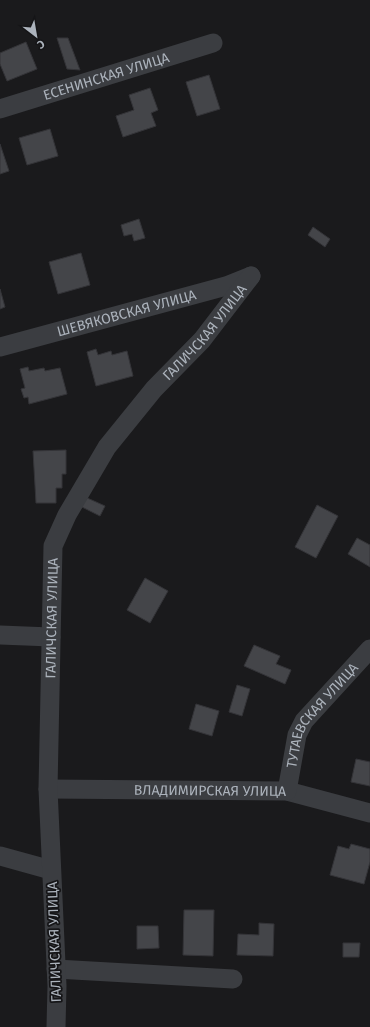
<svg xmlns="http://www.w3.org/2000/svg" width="370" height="1027" font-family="'Fira Sans',sans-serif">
	<rect width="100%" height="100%" fill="#1a1a1c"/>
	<path fill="#444549" stroke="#343438" d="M 57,38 L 68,38 L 80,70 L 67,69 Z
		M 26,42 L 37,69 L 7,81 L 0,64 L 0,53 Z
		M 209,75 L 220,109 L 197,116 L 186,82 Z
		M 150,88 L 158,110 L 151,113 L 156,126 L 123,137 L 116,116 L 134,110 L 129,95 Z
		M 50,129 L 58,156 L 27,165 L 19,138 Z
		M 0,144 L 9,171 L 0,174 Z
		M 139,219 L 145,238 L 134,241 L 132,234 L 124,236 L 121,225 Z
		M 313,227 L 330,239 L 325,247 L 308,235 Z
		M 81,253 L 90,285 L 58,294 L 49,262 Z
		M 0,289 L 5,307 L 0,309 Z
		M 96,349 L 98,355 L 111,351 L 112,355 L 127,351 L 133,376 L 96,386 L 87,352 Z
		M 28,367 L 29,371 L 44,368 L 45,371 L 60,368 L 67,394 L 29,404 L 28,397 L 24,398 L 21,389 L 25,388 L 20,369 Z
		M 66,450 L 66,474 L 62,474 L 62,488 L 56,488 L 56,503 L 36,503 L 33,451 Z
		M 85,497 L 105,506 L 100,516 L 80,506 Z
		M 317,505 L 338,516 L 316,558 L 295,547 Z
		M 357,538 L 370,545 L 370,567 L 348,554 Z
		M 145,578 L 168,591 L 150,623 L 127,610 Z
		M 254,645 L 280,656 L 276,664 L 291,670 L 285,684 L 244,666 Z
		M 237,685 L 250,689 L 242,716 L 229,712 Z
		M 196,704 L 219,711 L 212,736 L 189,729 Z
		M 356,759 L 370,762 L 370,786 L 351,782 Z
		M 351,844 L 370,849 L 370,862 L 364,884 L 330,875 L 338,846 L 349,849 Z
		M 184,910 L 214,910 L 213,956 L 183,955 Z
		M 259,923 L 274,924 L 273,956 L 237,955 L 238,934 L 259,935 Z
		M 137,926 L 158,926 L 159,948 L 137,949 Z
		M 343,943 L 360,943 L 359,957 L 343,957 Z"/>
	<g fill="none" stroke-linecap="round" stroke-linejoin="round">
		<g stroke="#3b3d41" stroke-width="19">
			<path id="s1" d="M 0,109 L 213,43"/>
			<path id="s2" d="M 0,347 L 226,286 L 251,276"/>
			<path d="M 0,635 L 51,637"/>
			<path id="s3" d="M 48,789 L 287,791 L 370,813"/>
			<path id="s4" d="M 287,791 L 297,735 L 304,721 L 370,649"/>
			<path d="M 0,856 L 51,870"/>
			<path d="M 56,969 L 233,979"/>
			<path id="s5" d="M 56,1027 L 57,986 L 48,789 L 53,546 L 67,515 L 107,447 L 154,389 L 202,340 L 251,276"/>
		</g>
	</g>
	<g text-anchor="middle" stroke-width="3.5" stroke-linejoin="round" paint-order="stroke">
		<g font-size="14" fill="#acb3bc" stroke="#151517">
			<text dy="5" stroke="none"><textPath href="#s1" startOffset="111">ЕСЕНИНСКАЯ УЛИЦА</textPath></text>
			<text dy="5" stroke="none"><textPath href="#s2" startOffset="131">ШЕВЯКОВСКАЯ УЛИЦА</textPath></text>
			<text dy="5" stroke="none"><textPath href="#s5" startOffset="745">ГАЛИЧСКАЯ УЛИЦА</textPath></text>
			<text dy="5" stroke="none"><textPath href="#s5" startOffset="409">ГАЛИЧСКАЯ УЛИЦА</textPath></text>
			<text dy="5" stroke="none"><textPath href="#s4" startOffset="86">ТУТАЕВСКАЯ УЛИЦА</textPath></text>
			<text dy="5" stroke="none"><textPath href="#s3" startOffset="162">ВЛАДИМИРСКАЯ УЛИЦА</textPath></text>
			<text transform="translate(54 942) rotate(-92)" y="5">ГАЛИЧСКАЯ УЛИЦА</text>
		</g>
	</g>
	<g transform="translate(36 36) rotate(149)" stroke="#151517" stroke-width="3" paint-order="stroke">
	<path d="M0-3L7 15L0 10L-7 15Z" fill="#acb3bc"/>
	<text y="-6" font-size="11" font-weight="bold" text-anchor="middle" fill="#acb3bc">С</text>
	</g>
</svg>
